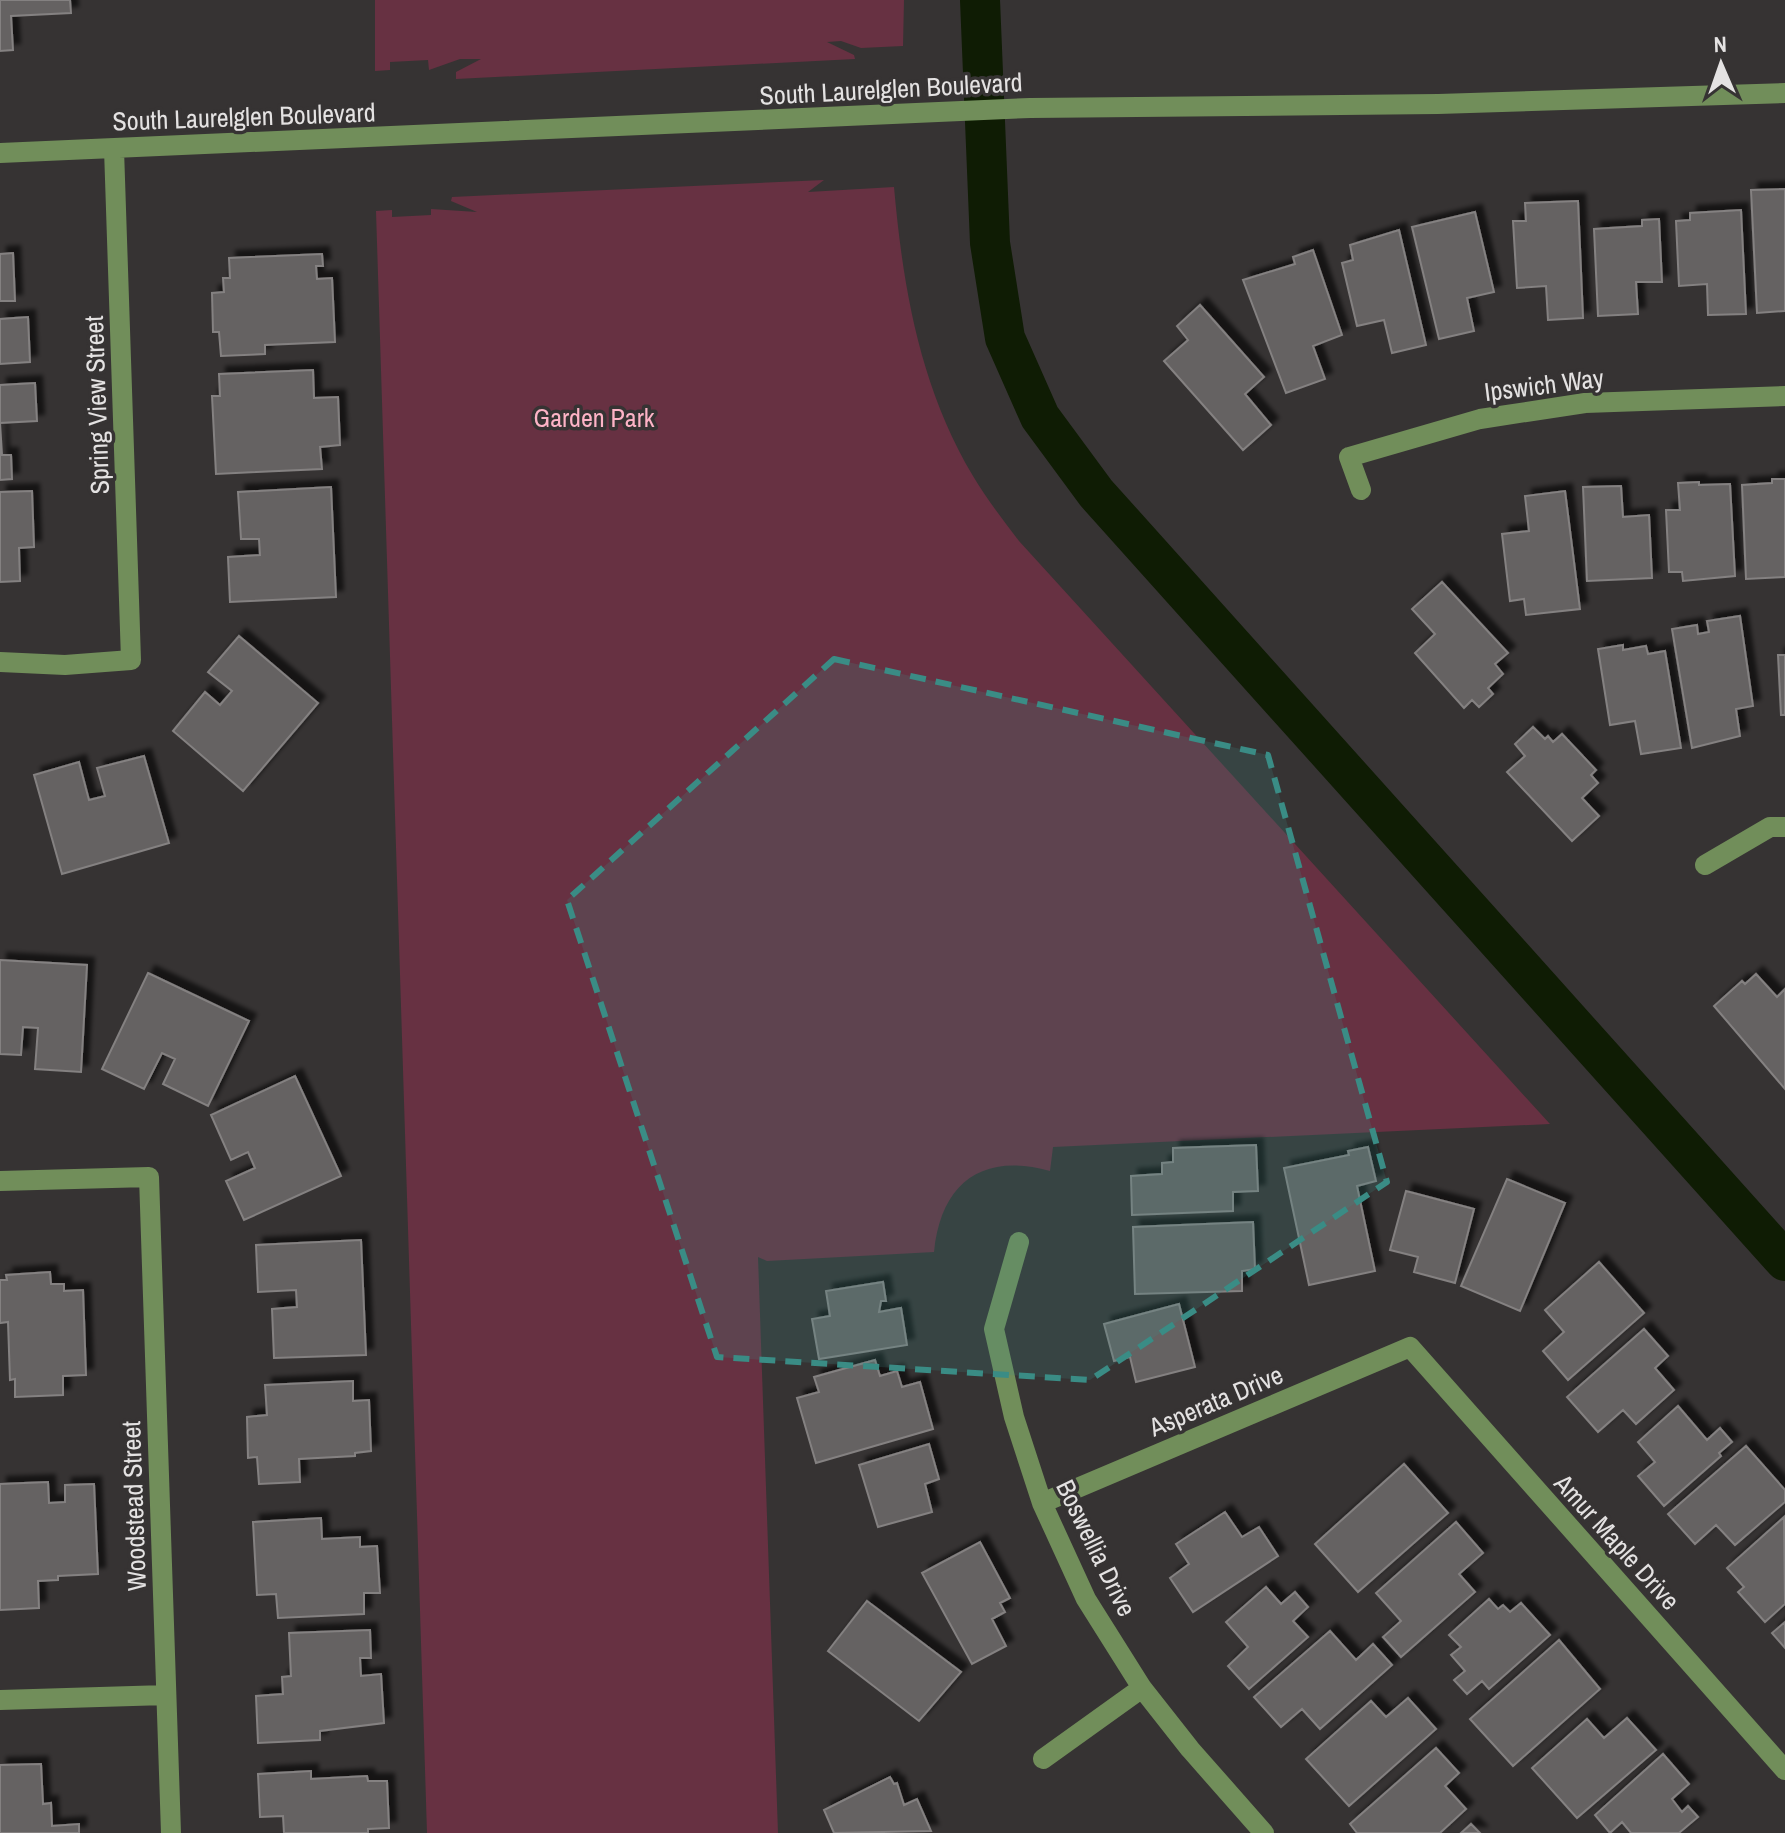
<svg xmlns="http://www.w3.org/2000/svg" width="1785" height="1833" font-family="'Archivo Narrow',sans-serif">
	<defs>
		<filter id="shadow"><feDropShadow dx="7" dy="-7" stdDeviation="2" flood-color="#0009"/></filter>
	</defs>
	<rect width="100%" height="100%" fill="#363333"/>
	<path fill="#673142" d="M 375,0 L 904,0 L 903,46 L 861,48 L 841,41 L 827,42 L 854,55 L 855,59 L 456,79 L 456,72 L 481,59 L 460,59 L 429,70 L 428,60 L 390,62 L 390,70 L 375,71 Z
		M 824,180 L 808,192 L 894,187 C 903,288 920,387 973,476 C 986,498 1003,520 1019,541 L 1550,1124 L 1053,1147 L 1050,1171 C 983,1152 941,1182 934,1252 L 767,1261 L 758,1257 L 778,1833 L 427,1833 L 376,211 L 392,210 L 392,217 L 431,215 L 431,209 L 477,212 L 451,201 L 452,197 Z"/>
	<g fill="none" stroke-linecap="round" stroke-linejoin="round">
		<path stroke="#0f1c04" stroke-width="40" d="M 980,0 L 990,243 L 1005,338 L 1040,417 L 1096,493 L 1785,1261"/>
	</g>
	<path fill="#656262" stroke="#848181" stroke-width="2" filter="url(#shadow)" d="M 0,0 L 70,0 L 71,13 L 11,16 L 13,50 L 0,51 Z
		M 1785,189 L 1785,311 L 1757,313 L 1751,190 Z
		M 1578,201 L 1583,318 L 1548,320 L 1546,286 L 1517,288 L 1513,221 L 1526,221 L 1525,203 Z
		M 1741,210 L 1746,314 L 1708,315 L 1707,284 L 1679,286 L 1676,221 L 1690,220 L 1690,213 Z
		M 1475,212 L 1494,292 L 1467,298 L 1474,331 L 1439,339 L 1412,227 Z
		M 1659,219 L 1662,282 L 1636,282 L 1638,314 L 1598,316 L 1594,229 L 1642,226 L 1642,220 Z
		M 1399,230 L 1426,345 L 1392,353 L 1384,320 L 1357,326 L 1342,263 L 1353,260 L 1350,245 Z
		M 1313,250 L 1342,335 L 1313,346 L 1325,379 L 1286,393 L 1243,280 L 1295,264 L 1293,257 Z
		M 13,253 L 15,301 L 0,301 L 0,254 Z
		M 322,254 L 323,266 L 316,266 L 317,279 L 332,278 L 335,342 L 265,345 L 265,354 L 221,356 L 219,332 L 213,332 L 212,293 L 224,292 L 223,278 L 230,278 L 229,258 Z
		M 1200,305 L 1264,377 L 1245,394 L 1271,425 L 1243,450 L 1164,361 L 1188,340 L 1177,326 Z
		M 28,317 L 30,362 L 0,364 L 0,319 Z
		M 313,370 L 314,398 L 338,397 L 340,445 L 320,447 L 322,469 L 216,474 L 212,396 L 220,396 L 219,374 Z
		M 35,383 L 37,421 L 0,423 L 2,455 L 11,455 L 12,479 L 0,480 L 0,385 Z
		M 1772,479 L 1785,479 L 1785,577 L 1746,579 L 1742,485 L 1772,483 Z
		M 1699,482 L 1699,485 L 1730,484 L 1735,576 L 1683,581 L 1682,572 L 1669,572 L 1666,510 L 1680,510 L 1678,483 Z
		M 1621,486 L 1623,517 L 1649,515 L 1652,578 L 1587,581 L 1583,487 Z
		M 331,487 L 336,597 L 230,602 L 228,557 L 260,555 L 259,539 L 241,539 L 238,492 Z
		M 32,491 L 34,547 L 19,548 L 20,581 L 0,582 L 0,492 Z
		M 1565,491 L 1580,609 L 1526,615 L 1524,599 L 1510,601 L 1502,534 L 1529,531 L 1525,496 Z
		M 1442,582 L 1508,653 L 1495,664 L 1503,674 L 1488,688 L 1493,694 L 1479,707 L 1472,700 L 1464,708 L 1415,653 L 1435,634 L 1412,609 Z
		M 1740,616 L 1753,706 L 1736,709 L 1740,736 L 1692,748 L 1672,629 L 1697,625 L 1698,634 L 1709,632 L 1707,621 Z
		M 239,636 L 318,703 L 243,791 L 173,731 L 205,692 L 220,705 L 232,691 L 208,672 Z
		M 1623,645 L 1623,650 L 1646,646 L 1648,654 L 1665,651 L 1681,748 L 1641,754 L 1635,721 L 1610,725 L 1598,649 Z
		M 1778,655 L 1785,655 L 1785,715 L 1781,715 Z
		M 1533,727 L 1545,739 L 1548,736 L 1553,742 L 1562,734 L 1596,770 L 1591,775 L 1598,783 L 1582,798 L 1599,816 L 1572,841 L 1507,772 L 1525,756 L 1515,744 Z
		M 144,756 L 169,843 L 62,874 L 34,775 L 79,762 L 89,800 L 105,796 L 97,768 Z
		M 0,960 L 87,965 L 81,1072 L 35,1069 L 38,1028 L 23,1027 L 21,1055 L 0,1054 Z
		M 148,973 L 249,1021 L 208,1106 L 163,1084 L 175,1059 L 162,1053 L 144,1089 L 102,1069 Z
		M 1756,974 L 1777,997 L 1785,989 L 1785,1089 L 1714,1006 L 1742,981 L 1745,984 Z
		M 295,1076 L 341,1176 L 244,1220 L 226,1181 L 255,1168 L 248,1152 L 231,1160 L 211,1115 Z
		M 1256,1145 L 1258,1191 L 1233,1192 L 1233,1211 L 1132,1215 L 1131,1176 L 1162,1174 L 1162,1163 L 1173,1162 L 1173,1148 Z
		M 1368,1147 L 1376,1181 L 1357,1186 L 1375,1271 L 1309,1285 L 1284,1168 L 1349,1155 L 1348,1151 Z
		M 1507,1179 L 1565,1203 L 1520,1311 L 1461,1286 Z
		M 1406,1191 L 1474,1209 L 1455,1283 L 1414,1272 L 1418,1257 L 1390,1250 Z
		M 1253,1222 L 1255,1269 L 1242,1271 L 1242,1291 L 1135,1294 L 1133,1227 Z
		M 361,1240 L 366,1355 L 274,1358 L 272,1309 L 297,1307 L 296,1290 L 258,1292 L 256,1245 Z
		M 1599,1262 L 1644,1313 L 1568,1380 L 1543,1351 L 1564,1332 L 1545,1310 Z
		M 50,1272 L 51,1284 L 64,1284 L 64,1291 L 83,1290 L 86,1375 L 63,1376 L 63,1395 L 15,1397 L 15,1379 L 10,1380 L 8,1322 L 0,1323 L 0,1280 L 7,1280 L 6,1275 Z
		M 883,1282 L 886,1301 L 881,1301 L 879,1312 L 901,1308 L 907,1345 L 819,1359 L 812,1319 L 830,1316 L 826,1291 Z
		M 1179,1304 L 1195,1367 L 1136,1382 L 1130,1357 L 1114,1361 L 1104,1324 Z
		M 1644,1329 L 1668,1356 L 1655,1368 L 1674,1390 L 1636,1424 L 1623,1410 L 1598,1432 L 1567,1397 Z
		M 875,1360 L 880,1376 L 897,1371 L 902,1387 L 920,1382 L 933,1429 L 816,1463 L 797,1398 L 819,1392 L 814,1377 Z
		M 353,1381 L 353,1401 L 369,1400 L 371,1451 L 355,1453 L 355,1456 L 299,1459 L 300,1482 L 259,1484 L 257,1457 L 248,1458 L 247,1417 L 267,1415 L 265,1385 Z
		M 1678,1406 L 1707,1440 L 1720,1428 L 1732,1442 L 1719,1453 L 1721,1456 L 1664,1506 L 1638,1476 L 1655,1462 L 1638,1442 Z
		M 929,1444 L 939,1479 L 925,1484 L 932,1512 L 878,1527 L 859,1465 Z
		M 1746,1446 L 1785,1490 L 1785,1502 L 1735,1545 L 1716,1525 L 1695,1544 L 1668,1514 Z
		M 1404,1464 L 1448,1513 L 1358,1592 L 1315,1544 Z
		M 48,1482 L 49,1503 L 65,1502 L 65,1485 L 94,1484 L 98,1574 L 58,1576 L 58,1580 L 38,1581 L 39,1608 L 0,1610 L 0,1484 Z
		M 1225,1512 L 1242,1537 L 1259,1527 L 1278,1556 L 1193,1612 L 1170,1578 L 1189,1564 L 1176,1544 Z
		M 1784,1517 L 1785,1604 L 1765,1622 L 1738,1592 L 1744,1587 L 1727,1568 Z
		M 321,1518 L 322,1539 L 360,1537 L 360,1547 L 377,1546 L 380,1593 L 364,1593 L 364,1614 L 278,1618 L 276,1594 L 257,1595 L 253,1522 Z
		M 1456,1522 L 1483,1553 L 1459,1574 L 1475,1592 L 1401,1657 L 1383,1637 L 1401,1621 L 1376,1593 Z
		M 980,1542 L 1010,1598 L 1000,1603 L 1005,1612 L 992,1619 L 1006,1646 L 972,1664 L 922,1573 Z
		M 1266,1587 L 1281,1604 L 1295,1592 L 1308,1607 L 1293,1621 L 1308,1637 L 1249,1689 L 1228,1666 L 1248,1647 L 1226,1622 Z
		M 1489,1599 L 1498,1609 L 1503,1605 L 1510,1612 L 1521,1603 L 1550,1635 L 1489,1689 L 1482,1681 L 1467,1694 L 1454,1680 L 1465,1671 L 1451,1655 L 1461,1647 L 1449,1635 Z
		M 867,1601 L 961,1672 L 919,1721 L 828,1651 Z
		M 1785,1622 L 1785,1648 L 1772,1633 Z
		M 370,1630 L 371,1658 L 360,1658 L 361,1676 L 381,1674 L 384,1723 L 320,1731 L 320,1740 L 258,1743 L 256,1696 L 283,1694 L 282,1677 L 291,1676 L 289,1633 Z
		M 1330,1631 L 1356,1660 L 1373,1644 L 1392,1665 L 1320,1729 L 1302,1709 L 1281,1727 L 1254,1697 Z
		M 1559,1640 L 1600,1689 L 1513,1766 L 1470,1719 Z
		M 1408,1698 L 1436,1729 L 1349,1806 L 1306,1759 L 1371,1701 L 1386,1717 Z
		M 1627,1718 L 1656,1750 L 1577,1818 L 1532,1768 L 1587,1719 L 1604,1738 Z
		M 1436,1748 L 1459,1773 L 1445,1786 L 1466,1809 L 1440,1833 L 1357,1833 L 1350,1824 Z
		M 1663,1754 L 1689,1784 L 1672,1799 L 1682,1812 L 1688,1806 L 1698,1817 L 1679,1833 L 1631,1833 L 1622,1822 L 1610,1833 L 1595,1815 Z
		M 41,1764 L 43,1804 L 51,1803 L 52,1826 L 79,1824 L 79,1833 L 0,1833 L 0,1765 Z
		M 311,1771 L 311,1779 L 367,1776 L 368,1781 L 387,1781 L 389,1828 L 368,1829 L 368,1833 L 284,1833 L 283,1816 L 260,1817 L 258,1774 Z
		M 890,1777 L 894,1784 L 897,1783 L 904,1805 L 917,1799 L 931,1831 L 834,1833 L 824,1810 Z
		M 1471,1824 L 1480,1833 L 1461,1833 Z"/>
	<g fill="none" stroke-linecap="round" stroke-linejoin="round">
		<path stroke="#718e5a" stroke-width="20" d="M 0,153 L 1030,108 L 1438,104 L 1785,93
			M 1361,490 L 1349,457 L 1480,419 L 1585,403 L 1785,396
			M 0,662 L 65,665 L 131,660 L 114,149
			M 1705,865 L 1770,827 L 1785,827
			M 0,1181 L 149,1177 L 171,1833
			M 1019,1242 L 994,1329 L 1014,1417 L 1042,1503 L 1086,1599 L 1142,1688 L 1190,1749 L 1264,1833
			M 1042,1503 L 1410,1347 L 1785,1770
			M 0,1700 L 166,1695
			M 1043,1759 L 1142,1688"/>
	</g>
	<path fill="#3a8c85" fill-opacity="0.2" stroke="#3a8c85" stroke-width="6" stroke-dasharray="16 10" stroke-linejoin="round" d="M 834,659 L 1268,755 L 1387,1182 L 1090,1380 L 717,1357 L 567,900 Z"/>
	<g text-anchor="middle" stroke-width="7" stroke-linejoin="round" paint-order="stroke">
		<g font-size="26" fill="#e4e2e2" stroke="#363333">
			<text transform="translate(891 89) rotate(-3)" y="9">South Laurelglen Boulevard</text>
			<text transform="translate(244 117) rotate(-2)" y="9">South Laurelglen Boulevard</text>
			<text transform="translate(1544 385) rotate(-7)" y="9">Ipswich Way</text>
			<text transform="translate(97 405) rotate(-92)" y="9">Spring View Street</text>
			<text transform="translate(1216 1401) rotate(-23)" y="9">Asperata Drive</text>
			<text transform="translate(134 1506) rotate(-92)" y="9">Woodstead Street</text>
			<text transform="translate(1617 1542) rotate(48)" y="9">Amur Maple Drive</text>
			<text transform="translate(1096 1548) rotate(64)" y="9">Boswellia Drive</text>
		</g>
		<g font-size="26" fill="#fdb3c6" stroke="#363333">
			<text x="594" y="427">Garden Park</text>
		</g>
	</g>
	<g transform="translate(1721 64) rotate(358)" stroke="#363333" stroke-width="6" paint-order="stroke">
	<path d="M0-6L14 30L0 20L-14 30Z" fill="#e4e2e2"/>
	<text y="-12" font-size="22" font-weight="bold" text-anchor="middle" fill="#e4e2e2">N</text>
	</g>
</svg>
